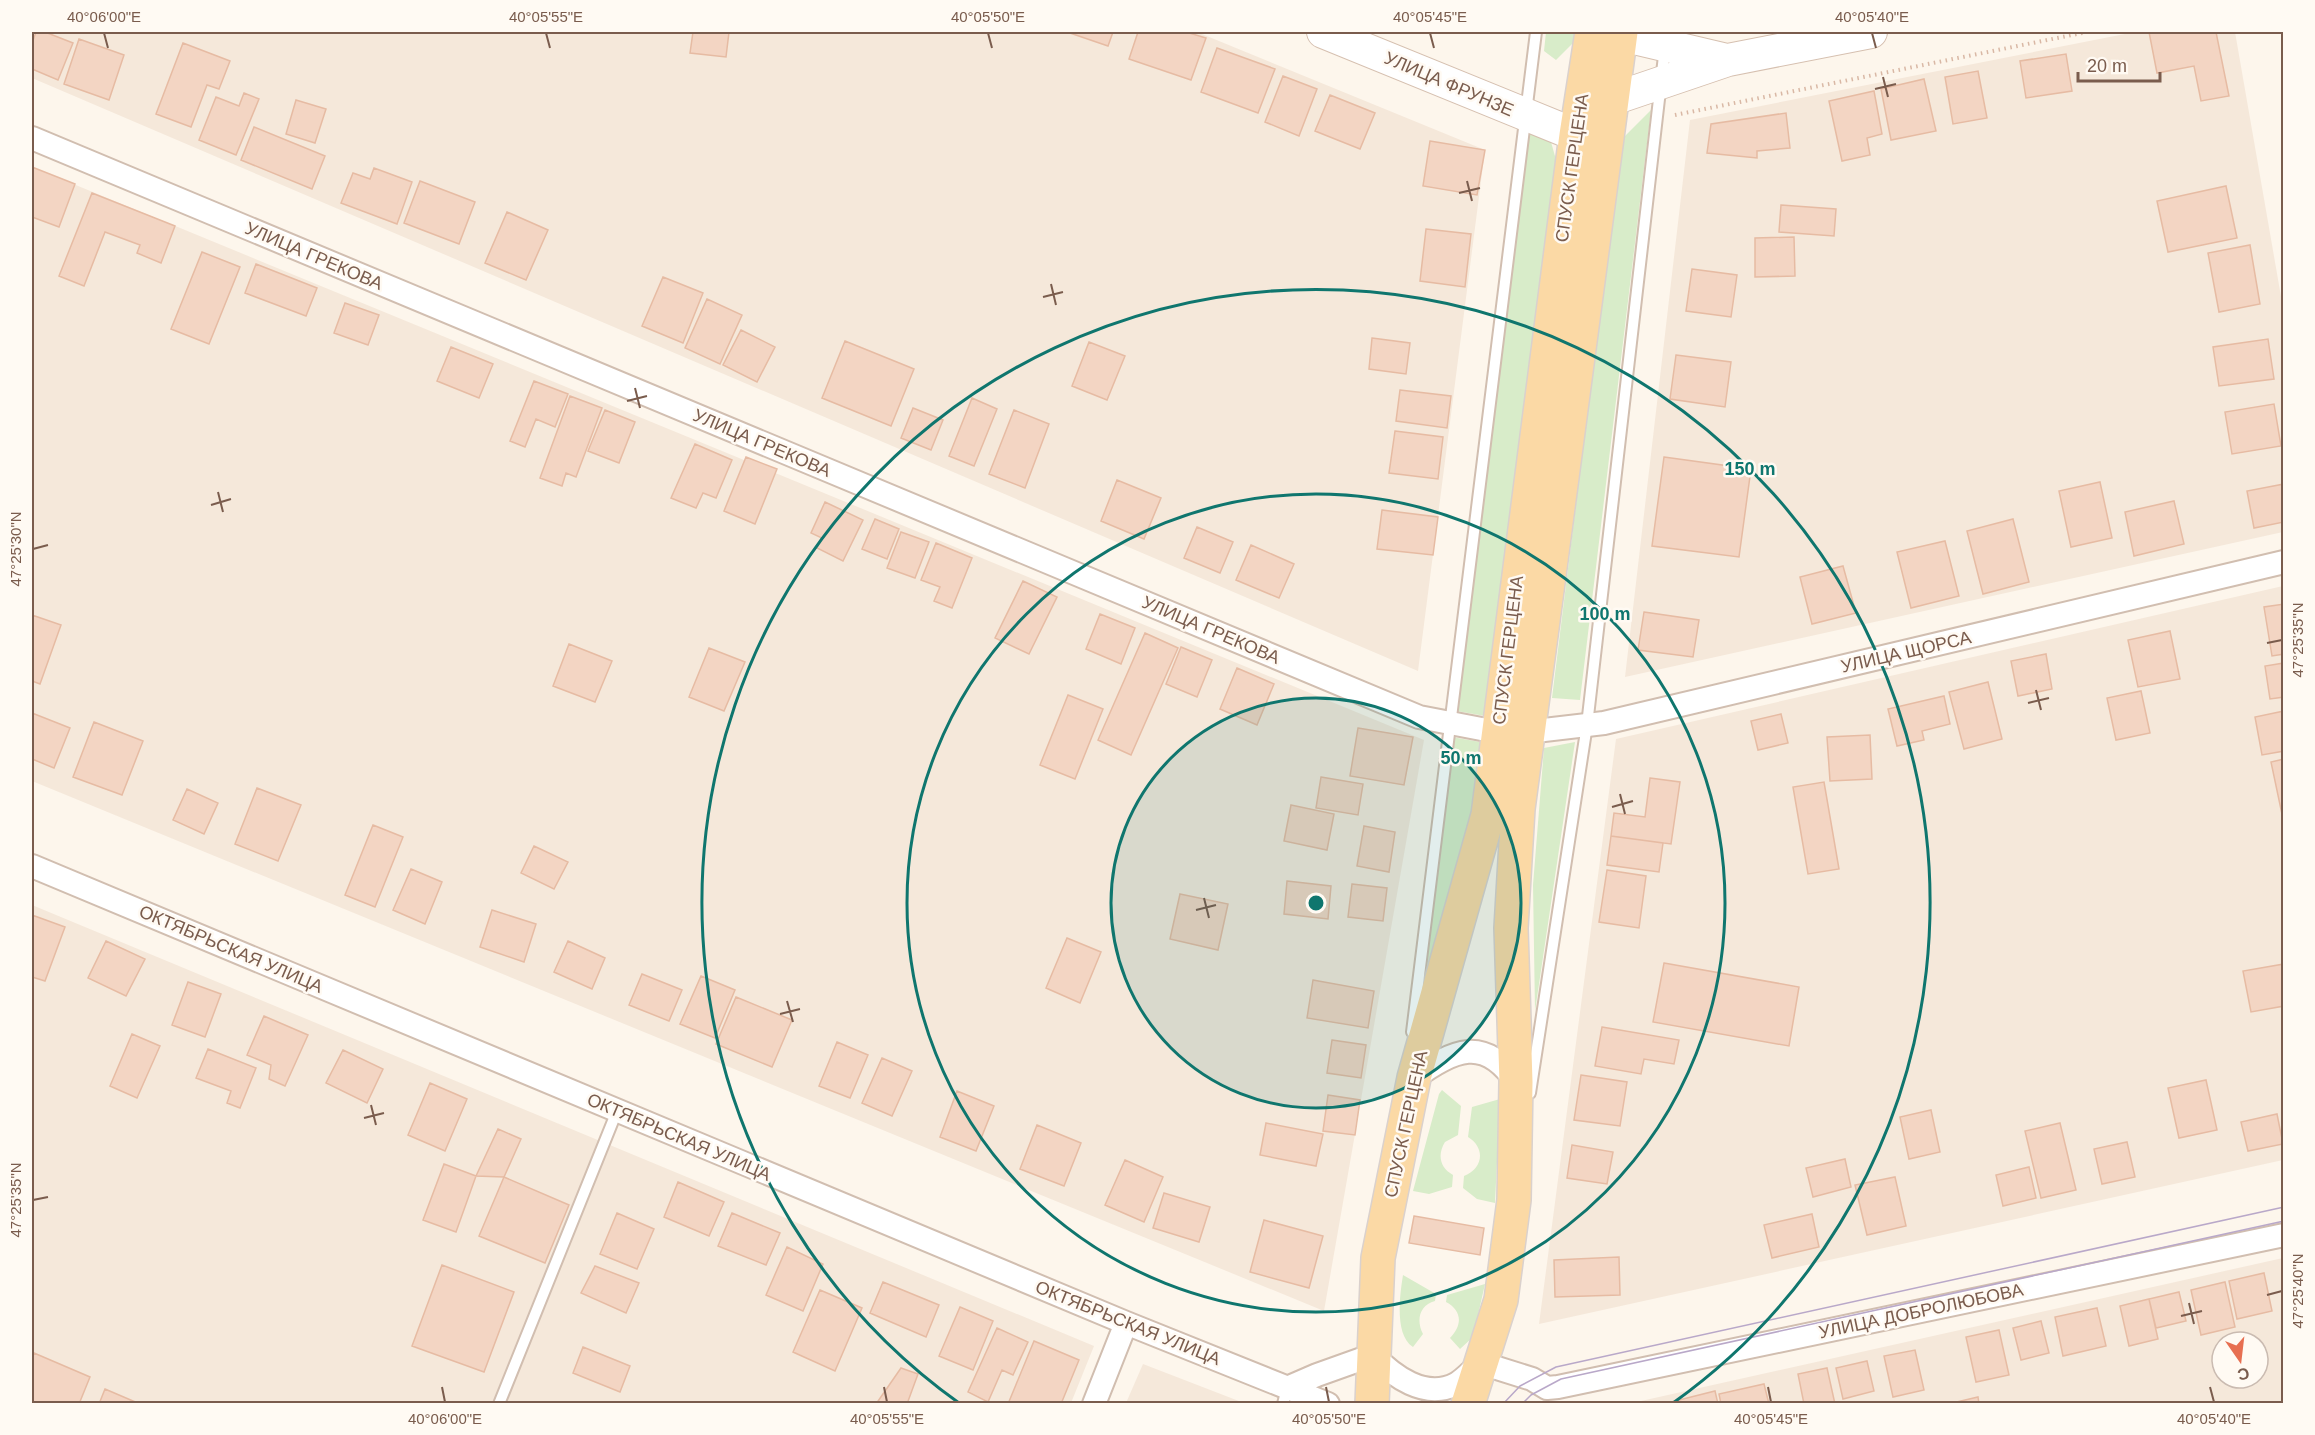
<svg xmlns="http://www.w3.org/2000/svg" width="2315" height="1435" font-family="Helvetica,sans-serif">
	<rect width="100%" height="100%" fill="#fdf6ec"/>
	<path fill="#f5e8da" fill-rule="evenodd" d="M 32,32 L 1197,32 L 1485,150 L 1418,671 L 32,78 Z
		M 2135,32 L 2235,32 L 2283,308 L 2283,532 L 1625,677 L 1690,120 Z
		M 32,167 L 1424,740 L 1324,1311 L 32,781 Z
		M 2283,586 L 2283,1160 L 1539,1324 L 1616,739 Z
		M 32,905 L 1094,1346 L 1071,1403 L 32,1403 Z
		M 2283,1258 L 2283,1403 L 1632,1403 ZM 2222,1342 L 2258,1342 L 2258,1378 L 2222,1378 Z
		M 1143,1364 L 1244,1403 L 1126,1403 Z"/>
	<path fill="#d8ecc9" d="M 1546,32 L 1577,32 L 1576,40 L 1556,60 L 1544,51 Z
		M 1651,110 L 1580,700 L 1552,698 L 1621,140 Z
		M 1529,130 L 1551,142 L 1560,174 L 1485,716 L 1457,711 Z
		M 1452,737 L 1480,742 L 1478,810 L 1421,1008 Z
		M 1575,742 L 1535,1011 L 1533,885 L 1544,748 Z
		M 1442,1090 L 1461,1106 L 1458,1135 L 1445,1142 C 1437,1155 1440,1168 1453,1175 L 1452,1187 L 1429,1194 L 1413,1191 L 1439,1094 Z
		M 1500,1099 L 1495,1203 L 1477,1199 L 1463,1188 L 1464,1176 C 1483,1169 1486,1148 1468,1137 L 1472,1107 Z
		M 1403,1275 L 1436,1294 L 1435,1301 C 1419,1305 1416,1321 1423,1334 L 1413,1347 C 1394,1335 1400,1294 1403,1275 Z
		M 1485,1284 L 1473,1337 L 1460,1349 L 1450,1338 C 1462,1326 1463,1311 1446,1302 L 1447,1295 Z"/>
	<path fill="#f3d5c3" stroke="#e6bba3" stroke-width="1.5" d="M 36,32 L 45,32 L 73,43 L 58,80 L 32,69 L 32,43 Z
		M 693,32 L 729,32 L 726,57 L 690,53 Z
		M 1067,32 L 1113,32 L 1108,46 Z
		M 1138,32 L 1186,32 L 1206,38 L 1191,80 L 1129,59 Z
		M 2149,32 L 2216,32 L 2229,96 L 2201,101 L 2194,66 L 2157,73 Z
		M 79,39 L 124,55 L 109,100 L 64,84 Z
		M 183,43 L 230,61 L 219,89 L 207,85 L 191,127 L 156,114 Z
		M 1217,48 L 1275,69 L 1258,113 L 1201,92 Z
		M 2066,54 L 2072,91 L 2026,98 L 2020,61 Z
		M 1978,71 L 1987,118 L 1953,124 L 1945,77 Z
		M 1283,76 L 1317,89 L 1299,136 L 1265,122 Z
		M 1924,79 L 1936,131 L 1891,140 L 1881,89 Z
		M 1874,91 L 1882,134 L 1867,138 L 1870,155 L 1842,161 L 1829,101 Z
		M 244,93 L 259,99 L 236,155 L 199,140 L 216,97 L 239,106 Z
		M 1330,95 L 1375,113 L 1360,149 L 1315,131 Z
		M 296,100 L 326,109 L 315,143 L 286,134 Z
		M 1786,113 L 1790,148 L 1757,151 L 1757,158 L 1707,153 L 1711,124 Z
		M 254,127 L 325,156 L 312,189 L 241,160 Z
		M 1430,141 L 1485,150 L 1477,195 L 1423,186 Z
		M 32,167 L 75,184 L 59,227 L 32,217 Z
		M 374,168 L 412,182 L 397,224 L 341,203 L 353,173 L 370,179 Z
		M 420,181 L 475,202 L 459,244 L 404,223 Z
		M 2226,186 L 2237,238 L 2168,252 L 2157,201 Z
		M 92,193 L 175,226 L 161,263 L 137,253 L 140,245 L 105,232 L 84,286 L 59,276 Z
		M 1781,205 L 1836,209 L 1834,236 L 1779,232 Z
		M 507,212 L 548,230 L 526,280 L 485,263 Z
		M 1426,229 L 1471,234 L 1465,287 L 1420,281 Z
		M 1794,237 L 1795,276 L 1755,277 L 1755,238 Z
		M 2250,245 L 2260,304 L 2219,312 L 2208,253 Z
		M 202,252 L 240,267 L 209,344 L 171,329 Z
		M 256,264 L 317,288 L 306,316 L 245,293 Z
		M 1692,269 L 1737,275 L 1731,317 L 1686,311 Z
		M 663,277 L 703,293 L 683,343 L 642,326 Z
		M 707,299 L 742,315 L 720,364 L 685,348 Z
		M 345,303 L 379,315 L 368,345 L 334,333 Z
		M 741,330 L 775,347 L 757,382 L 723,365 Z
		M 1372,338 L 1410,343 L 1406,374 L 1369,369 Z
		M 2268,339 L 2274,379 L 2219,386 L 2213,347 Z
		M 845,341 L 914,369 L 891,426 L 822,398 Z
		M 1089,342 L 1125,356 L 1107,400 L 1072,386 Z
		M 451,347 L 493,364 L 479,398 L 437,381 Z
		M 1676,355 L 1731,362 L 1725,407 L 1670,399 Z
		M 534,381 L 568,394 L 555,427 L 536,419 L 525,447 L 510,441 Z
		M 1400,390 L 1451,396 L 1447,428 L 1396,421 Z
		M 570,396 L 602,408 L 576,477 L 566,473 L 562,486 L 540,478 Z
		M 972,398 L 997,409 L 974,466 L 949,456 Z
		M 2274,404 L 2281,446 L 2232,454 L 2225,412 Z
		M 913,408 L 943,420 L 931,450 L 901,438 Z
		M 605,410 L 635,422 L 619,463 L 588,451 Z
		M 1014,410 L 1049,424 L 1025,488 L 989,474 Z
		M 1395,431 L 1443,437 L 1438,479 L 1389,473 Z
		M 695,444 L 732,460 L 716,498 L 703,493 L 696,508 L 671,498 Z
		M 746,457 L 777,469 L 755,524 L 724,511 Z
		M 1664,457 L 1751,469 L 1739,557 L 1652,546 Z
		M 1117,480 L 1161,498 L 1144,539 L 1101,521 Z
		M 2100,482 L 2112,538 L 2071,547 L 2059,491 Z
		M 2284,484 L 2284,522 L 2254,528 L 2247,491 Z
		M 2174,501 L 2184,544 L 2134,556 L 2125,512 Z
		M 825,502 L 863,520 L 843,561 L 817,548 L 822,538 L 811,533 Z
		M 1382,510 L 1438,517 L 1433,555 L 1377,549 Z
		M 875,519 L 899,529 L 887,559 L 862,549 Z
		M 2013,519 L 2029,582 L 1983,594 L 1967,531 Z
		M 1197,527 L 1233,542 L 1220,573 L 1184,558 Z
		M 901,532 L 929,542 L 915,578 L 887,568 Z
		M 1945,541 L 1959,596 L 1911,608 L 1897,552 Z
		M 936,543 L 972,558 L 952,608 L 934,601 L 940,587 L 921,580 Z
		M 1251,545 L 1294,564 L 1279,598 L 1236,580 Z
		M 1843,566 L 1856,613 L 1812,624 L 1800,577 Z
		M 1023,581 L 1057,597 L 1029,654 L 995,638 Z
		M 2284,604 L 2284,654 L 2272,656 L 2264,607 Z
		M 1644,612 L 1699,620 L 1693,657 L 1638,650 Z
		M 1100,614 L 1135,628 L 1121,664 L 1086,649 Z
		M 32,615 L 61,625 L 40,684 L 32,681 Z
		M 2170,631 L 2180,679 L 2138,687 L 2128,640 Z
		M 1145,633 L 1178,648 L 1131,755 L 1098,740 Z
		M 569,644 L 612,661 L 595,702 L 553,686 Z
		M 1181,647 L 1212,660 L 1197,697 L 1166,684 Z
		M 709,648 L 745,662 L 724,711 L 689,697 Z
		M 2046,654 L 2052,689 L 2018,696 L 2011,661 Z
		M 2284,663 L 2284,697 L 2270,699 L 2265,666 Z
		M 1237,668 L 1274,684 L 1257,725 L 1220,709 Z
		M 1988,682 L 2002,739 L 1964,749 L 1949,692 Z
		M 2141,691 L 2150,733 L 2116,740 L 2107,698 Z
		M 1068,695 L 1103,709 L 1075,779 L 1040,765 Z
		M 1944,696 L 1950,724 L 1922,731 L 1924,740 L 1897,746 L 1888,709 Z
		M 2284,711 L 2284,751 L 2262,755 L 2255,717 Z
		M 32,713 L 70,728 L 54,768 L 32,759 Z
		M 1781,714 L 1788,743 L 1758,750 L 1751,721 Z
		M 94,722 L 143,741 L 122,795 L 73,777 Z
		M 1358,728 L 1413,737 L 1404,785 L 1350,776 Z
		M 1870,735 L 1872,779 L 1830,781 L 1827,737 Z
		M 2284,759 L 2284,819 L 2283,819 L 2271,762 Z
		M 1321,777 L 1363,784 L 1358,815 L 1316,808 Z
		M 1650,778 L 1680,782 L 1671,844 L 1611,836 L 1614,813 L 1645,817 Z
		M 1824,782 L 1839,869 L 1808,874 L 1793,787 Z
		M 257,788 L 301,805 L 278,861 L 235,844 Z
		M 187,789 L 218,803 L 204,834 L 173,820 Z
		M 1291,805 L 1334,814 L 1327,850 L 1284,841 Z
		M 373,825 L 403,837 L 375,907 L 345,895 Z
		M 1364,826 L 1395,832 L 1389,872 L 1357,866 Z
		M 1611,836 L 1663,843 L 1659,872 L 1607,865 Z
		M 534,846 L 568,862 L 554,889 L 521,873 Z
		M 411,869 L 442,882 L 425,924 L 393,910 Z
		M 1607,870 L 1646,876 L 1639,928 L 1599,922 Z
		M 1287,881 L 1331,886 L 1328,919 L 1284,914 Z
		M 1352,884 L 1387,888 L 1383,921 L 1348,917 Z
		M 1180,894 L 1228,904 L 1218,950 L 1170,939 Z
		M 492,910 L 536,924 L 524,962 L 480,947 Z
		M 32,915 L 65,927 L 45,981 L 32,977 Z
		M 1067,938 L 1101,952 L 1080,1003 L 1046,988 Z
		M 106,941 L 145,959 L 126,996 L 88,978 Z
		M 568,941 L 605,958 L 592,989 L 554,972 Z
		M 1664,963 L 1799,987 L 1789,1046 L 1653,1022 Z
		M 2284,964 L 2284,1006 L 2251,1012 L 2243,971 Z
		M 642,974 L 682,990 L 669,1021 L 629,1005 Z
		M 701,976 L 735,990 L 715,1038 L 680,1024 Z
		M 1313,980 L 1374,991 L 1368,1028 L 1307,1018 Z
		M 188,982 L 221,994 L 205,1037 L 172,1025 Z
		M 736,997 L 792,1020 L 772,1067 L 716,1044 Z
		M 264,1016 L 308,1035 L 285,1086 L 269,1079 L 271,1065 L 247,1055 Z
		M 1602,1027 L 1679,1040 L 1674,1064 L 1644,1059 L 1641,1074 L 1595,1066 Z
		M 132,1034 L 160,1046 L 137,1098 L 110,1086 Z
		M 1332,1040 L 1366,1045 L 1361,1078 L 1327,1073 Z
		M 837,1042 L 868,1055 L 850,1098 L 819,1086 Z
		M 208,1049 L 256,1068 L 240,1108 L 227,1103 L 231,1091 L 196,1078 Z
		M 343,1050 L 383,1069 L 367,1103 L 326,1083 Z
		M 882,1058 L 912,1071 L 892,1116 L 862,1103 Z
		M 1581,1075 L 1627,1082 L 1620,1126 L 1574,1120 Z
		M 2206,1080 L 2217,1130 L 2179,1138 L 2168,1088 Z
		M 430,1083 L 467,1099 L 445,1151 L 408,1135 Z
		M 957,1091 L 994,1106 L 976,1151 L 940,1137 Z
		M 1328,1095 L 1360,1100 L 1355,1135 L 1323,1131 Z
		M 1931,1110 L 1940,1152 L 1909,1159 L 1900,1117 Z
		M 2277,1114 L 2283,1144 L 2248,1151 L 2241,1122 Z
		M 1266,1123 L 1323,1134 L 1316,1166 L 1260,1155 Z
		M 2060,1123 L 2076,1190 L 2041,1198 L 2025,1131 Z
		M 1037,1125 L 1081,1143 L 1064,1186 L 1020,1169 Z
		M 498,1129 L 521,1139 L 504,1177 L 476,1176 Z
		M 2127,1142 L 2135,1177 L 2102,1184 L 2094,1149 Z
		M 1572,1145 L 1613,1152 L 1607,1184 L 1567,1178 Z
		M 1845,1159 L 1851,1187 L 1813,1197 L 1806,1168 Z
		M 1125,1160 L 1163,1177 L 1144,1222 L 1105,1205 Z
		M 444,1164 L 476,1176 L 456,1232 L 423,1220 Z
		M 2029,1167 L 2036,1198 L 2003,1206 L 1996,1175 Z
		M 504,1177 L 569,1205 L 545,1263 L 479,1236 Z
		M 1895,1177 L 1906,1226 L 1867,1235 L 1855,1185 Z
		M 678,1182 L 724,1202 L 709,1236 L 664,1217 Z
		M 1164,1193 L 1210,1207 L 1199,1242 L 1153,1228 Z
		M 617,1213 L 654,1229 L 637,1269 L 600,1254 Z
		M 732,1213 L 780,1233 L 766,1265 L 718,1246 Z
		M 1812,1214 L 1819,1247 L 1772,1258 L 1764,1225 Z
		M 1414,1216 L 1484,1228 L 1480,1255 L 1409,1243 Z
		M 1264,1220 L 1323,1236 L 1309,1288 L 1250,1272 Z
		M 787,1247 L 823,1264 L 803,1311 L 766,1295 Z
		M 1619,1257 L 1620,1295 L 1555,1297 L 1554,1260 Z
		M 442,1265 L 514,1292 L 484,1372 L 412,1346 Z
		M 595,1266 L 639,1283 L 626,1313 L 581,1293 Z
		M 2264,1273 L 2272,1311 L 2237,1319 L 2229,1281 Z
		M 883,1282 L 939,1305 L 926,1337 L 870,1313 Z
		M 2225,1282 L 2235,1327 L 2201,1335 L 2191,1290 Z
		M 820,1290 L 862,1308 L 835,1371 L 793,1352 Z
		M 2179,1292 L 2186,1321 L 2156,1328 L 2149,1299 Z
		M 2149,1299 L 2158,1339 L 2129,1346 L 2120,1306 Z
		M 960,1307 L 993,1321 L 973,1370 L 939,1356 Z
		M 2097,1308 L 2106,1346 L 2063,1356 L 2055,1317 Z
		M 2041,1321 L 2049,1353 L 2021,1360 L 2013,1328 Z
		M 997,1328 L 1028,1342 L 1013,1375 L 1002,1370 L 988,1402 L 968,1392 Z
		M 1999,1330 L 2009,1375 L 1976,1382 L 1966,1337 Z
		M 1034,1341 L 1079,1360 L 1061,1404 L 1008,1404 Z
		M 583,1347 L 630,1366 L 620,1392 L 573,1373 Z
		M 1915,1350 L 1924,1390 L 1893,1397 L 1884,1356 Z
		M 34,1353 L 90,1377 L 79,1404 L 37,1404 L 32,1401 L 32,1360 Z
		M 1867,1361 L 1874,1391 L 1843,1399 L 1836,1368 Z
		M 901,1368 L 918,1374 L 907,1404 L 876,1404 Z
		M 1827,1368 L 1835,1404 L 1804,1404 L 1798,1374 Z
		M 1764,1384 L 1769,1404 L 1721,1404 L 1719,1394 Z
		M 105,1389 L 140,1404 L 99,1404 Z
		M 1715,1391 L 1718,1404 L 1667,1404 L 1667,1403 Z
		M 1978,1397 L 1979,1404 L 1952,1404 L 1952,1403 Z"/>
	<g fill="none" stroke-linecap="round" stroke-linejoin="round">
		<defs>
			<path id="lane" d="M 1412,1032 L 1536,32
				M 1530,1093 L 1587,725 L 1665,47
				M 499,1404 L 617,1111
				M 1283,1404 L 1287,1388"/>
			<path id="street" d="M 32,138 L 1419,717 L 1497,732
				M 1527,732 L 1604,723 L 2284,562
				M 32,866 L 1126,1323 L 1328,1404
				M 1414,1078 C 1454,1050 1484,1035 1516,1082
				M 1287,1388 L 1317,1375 L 1373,1355 C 1393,1376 1425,1400 1456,1384 C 1465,1379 1473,1369 1481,1363 L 1532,1379 L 1547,1388 L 1558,1387 L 2284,1235
				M 1094,1404 L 1126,1323"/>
			<path id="secondary" d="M 1323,32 L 1576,135
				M 1621,35 L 1727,60
				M 1613,99 L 1728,60 L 1871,32"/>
			<path id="primary" d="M 1372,1404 L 1378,1258 L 1414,1078 L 1488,815 L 1576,135 L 1592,32
				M 1468,1404 L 1501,1300 L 1514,1200 L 1516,1082 L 1511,928 L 1518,809 L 1621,32"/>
		</defs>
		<use href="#lane" stroke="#d1beb0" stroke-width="14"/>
		<use href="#street" stroke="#d1beb0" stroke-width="26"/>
		<use href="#secondary" stroke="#d6c0b0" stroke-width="34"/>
		<use href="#primary" stroke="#dad1cd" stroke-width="36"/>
		<path stroke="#d9b8a5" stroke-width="4" stroke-dasharray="1.5 4.5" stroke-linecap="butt" d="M 1675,115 L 2087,32"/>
		<use href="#lane" stroke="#fff" stroke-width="10"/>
		<use href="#street" stroke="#fff" stroke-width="22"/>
		<use href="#secondary" stroke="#fff" stroke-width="32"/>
		<use href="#primary" stroke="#fbd9a5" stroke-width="33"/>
		<path stroke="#b9a8c9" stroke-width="1.5" d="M 1503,1404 L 1520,1386 L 1556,1367 L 2284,1207
			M 1522,1404 L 1531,1395 L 1561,1379 L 2284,1221"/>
	</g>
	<path fill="none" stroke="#7a5c4d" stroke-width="2" d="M 104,33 L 108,48M 546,33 L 550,48M 988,33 L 992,48M 1430,33 L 1434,48M 1872,33 L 1876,48M 1883,77 L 1888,97M 1875,89 L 1896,84M 1467,181 L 1472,201M 1459,193 L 1480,188M 1051,284 L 1056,305M 1043,297 L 1063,292M 635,388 L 640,408M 627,401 L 647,396M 218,492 L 223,512M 211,505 L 231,499M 33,549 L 48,545M 2267,643 L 2282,640M 2036,690 L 2041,710M 2028,703 L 2049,698M 1620,794 L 1625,814M 1612,807 L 1633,801M 1204,898 L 1209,918M 1196,910 L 1216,905M 787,1001 L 793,1022M 780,1014 L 800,1009M 371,1105 L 376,1125M 364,1118 L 384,1113M 33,1200 L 48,1197M 2267,1295 L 2282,1291M 2189,1303 L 2194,1324M 2181,1316 L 2202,1311M 442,1387 L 445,1402M 884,1387 L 887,1402M 1326,1387 L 1329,1402M 1768,1387 L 1771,1402M 2210,1387 L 2214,1402"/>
	<circle cx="1316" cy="903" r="205" fill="#0f766e" fill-opacity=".12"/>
	<g fill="none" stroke="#0f766e" stroke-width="3">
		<circle cx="1316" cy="903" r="205"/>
		<circle cx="1316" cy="903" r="409"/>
		<path d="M959 1403A614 614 0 1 1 1673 1403"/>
	</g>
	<g text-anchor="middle" stroke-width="5" stroke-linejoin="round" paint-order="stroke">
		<g font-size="18" fill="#7a5c4d" stroke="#fffaf3">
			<text transform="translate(1449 84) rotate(23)" y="6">УЛИЦА ФРУНЗЕ</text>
			<text transform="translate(1572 168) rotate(-82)" y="6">СПУСК ГЕРЦЕНА</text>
			<text transform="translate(314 256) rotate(23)" y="6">УЛИЦА ГРЕКОВА</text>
			<text transform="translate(762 443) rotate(23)" y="6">УЛИЦА ГРЕКОВА</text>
			<text transform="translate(1211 630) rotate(23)" y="6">УЛИЦА ГРЕКОВА</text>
			<text transform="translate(1508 650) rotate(-83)" y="6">СПУСК ГЕРЦЕНА</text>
			<text transform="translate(1906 652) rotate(-13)" y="6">УЛИЦА ЩОРСА</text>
			<text transform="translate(231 949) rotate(23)" y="6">ОКТЯБРЬСКАЯ УЛИЦА</text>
			<text transform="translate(1406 1124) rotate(-78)" y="6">СПУСК ГЕРЦЕНА</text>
			<text transform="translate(679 1137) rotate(23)" y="6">ОКТЯБРЬСКАЯ УЛИЦА</text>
			<text transform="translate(1921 1311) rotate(-12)" y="6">УЛИЦА ДОБРОЛЮБОВА</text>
			<text transform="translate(1128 1323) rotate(22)" y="6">ОКТЯБРЬСКАЯ УЛИЦА</text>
		</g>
	</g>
	<circle cx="1316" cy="903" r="9" fill="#0f766e" stroke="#fffaf3" stroke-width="3"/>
	<g font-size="18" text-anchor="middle" font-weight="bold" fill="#0f766e" stroke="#fffaf3" stroke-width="5" stroke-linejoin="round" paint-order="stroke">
		<text x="1750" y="475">150 m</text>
		<text x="1605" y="620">100 m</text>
		<text x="1461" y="764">50 m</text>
	</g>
	<rect width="2315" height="1435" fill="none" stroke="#fffaf3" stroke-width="66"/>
	<g transform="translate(2240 1360) rotate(166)"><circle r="28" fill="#fffaf3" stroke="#cabbb1" stroke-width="1.5"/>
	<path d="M0-4.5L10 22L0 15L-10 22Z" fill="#e76f51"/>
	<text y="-9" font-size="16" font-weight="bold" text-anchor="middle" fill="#7a5c4d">С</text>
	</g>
	<path d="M2078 72v9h82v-9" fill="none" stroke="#7a5c4d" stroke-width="3"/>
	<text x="2087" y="72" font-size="18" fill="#7a5c4d" stroke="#fffaf3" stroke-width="4.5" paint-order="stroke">20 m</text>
	<rect x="33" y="33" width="2249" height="1369" fill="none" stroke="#7a5c4d" stroke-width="2"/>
	<g font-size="15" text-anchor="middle" fill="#7a5c4d">
		<text x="104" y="22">40°06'00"E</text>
		<text x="546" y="22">40°05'55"E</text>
		<text x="988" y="22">40°05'50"E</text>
		<text x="1430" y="22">40°05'45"E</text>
		<text x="1872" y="22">40°05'40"E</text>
		<text transform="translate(16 549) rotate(-90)" y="5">47°25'30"N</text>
		<text transform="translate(2298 640) rotate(-90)" y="5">47°25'35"N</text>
		<text transform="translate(16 1200) rotate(-90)" y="5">47°25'35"N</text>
		<text transform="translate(2298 1291) rotate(-90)" y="5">47°25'40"N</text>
		<text x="445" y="1424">40°06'00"E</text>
		<text x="887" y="1424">40°05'55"E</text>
		<text x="1329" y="1424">40°05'50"E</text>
		<text x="1771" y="1424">40°05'45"E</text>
		<text x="2214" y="1424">40°05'40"E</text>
	</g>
</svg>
